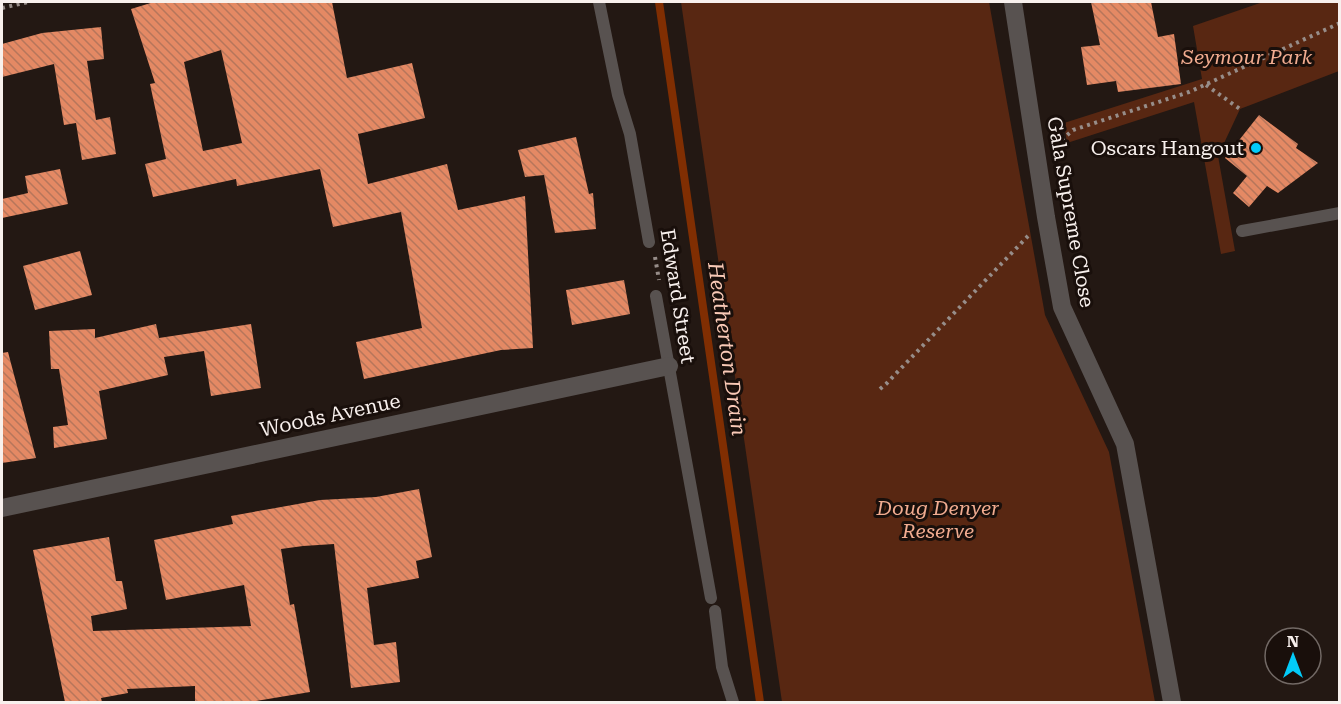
<svg xmlns="http://www.w3.org/2000/svg" width="1341" height="704" font-family="'Roboto Serif',serif">
	<defs>
		<pattern id="building-back-hatch" width="6" height="6" patternUnits="userSpaceOnUse" patternTransform="scale(1.5)"><rect width="6" height="6" fill="#e48964"/><path d="M-1 5l2 2M0 0l6 6M5-1l2 2" fill="none" stroke="#b6765b"/></pattern>
	</defs>
	<rect width="100%" height="100%" fill="#231813"/>
	<path fill="#582712" d="M 681,2 L 989,2 L 1045,315 L 1109,452 L 1155,702 L 782,702 Z
		M 1263,2 L 1339,2 L 1339,71 L 1240,109 L 1218,156 L 1235,251 L 1221,254 L 1194,102 L 1067,143 L 1064,123 L 1202,79 L 1193,26 Z"/>
	<g fill="none" stroke-linecap="round" stroke-linejoin="round">
		<path stroke="#802e02" stroke-width="8" d="M 659,2 L 760,702"/>
	</g>
	<path fill="url(#building-back-hatch)" fill-rule="evenodd" d="M 154,2 L 332,2 L 347,78 L 412,63 L 425,118 L 358,134 L 368,184 L 447,164 L 458,210 L 525,196 L 533,348 L 501,350 L 364,379 L 356,342 L 422,328 L 401,212 L 333,227 L 320,169 L 237,186 L 236,179 L 153,197 L 145,164 L 166,159 L 150,84 L 155,83 L 131,9 ZM 221,50 L 242,143 L 203,151 L 184,62 Z
		M 1091,2 L 1151,2 L 1158,37 L 1174,34 L 1181,84 L 1118,92 L 1116,81 L 1087,85 L 1081,47 L 1100,45 Z
		M 101,27 L 104,59 L 87,61 L 96,120 L 110,117 L 116,154 L 82,160 L 76,123 L 64,125 L 54,64 L 2,77 L 2,44 L 42,33 Z
		M 1259,115 L 1298,144 L 1296,148 L 1318,163 L 1278,193 L 1267,186 L 1249,207 L 1233,193 L 1247,176 L 1225,158 Z
		M 576,137 L 589,194 L 593,193 L 596,229 L 555,233 L 544,175 L 525,177 L 518,150 Z
		M 60,169 L 68,204 L 2,218 L 2,199 L 28,193 L 25,176 Z
		M 80,251 L 92,295 L 35,310 L 23,266 Z
		M 624,280 L 630,314 L 572,325 L 566,290 Z
		M 156,324 L 159,338 L 251,324 L 261,388 L 211,396 L 204,351 L 164,357 L 168,375 L 99,391 L 107,439 L 54,448 L 53,427 L 68,425 L 59,369 L 51,369 L 49,331 L 95,329 L 95,338 Z
		M 8,352 L 36,458 L 2,463 L 2,353 Z
		M 419,489 L 432,557 L 416,561 L 419,578 L 367,588 L 374,645 L 396,642 L 400,682 L 351,688 L 334,544 L 303,546 L 281,549 L 290,605 L 294,604 L 310,692 L 256,701 L 256,702 L 195,702 L 195,686 L 127,689 L 128,693 L 101,698 L 102,702 L 65,702 L 33,550 L 109,537 L 116,581 L 122,581 L 127,609 L 91,616 L 93,631 L 251,626 L 244,585 L 166,600 L 154,540 L 233,524 L 231,516 L 320,500 L 376,497 Z"/>
	<g fill="none" stroke-linecap="round" stroke-linejoin="round">
		<path stroke="#978d89" stroke-width="4" stroke-dasharray="3 4.5" stroke-linecap="butt" d="M 2,8 L 28,2
			M 1206,85 L 1240,109
			M 1056,145 L 1073,130 L 1189,92 L 1340,23
			M 655,257 L 659,280
			M 880,389 L 886,384 L 1028,236"/>
		<path stroke="#585250" stroke-width="12" d="M 599,2 L 618,95 L 630,134 L 649,242
			M 1242,231 L 1340,213
			M 656,296 L 711,598
			M 715,611 L 722,667 L 733,702"/>
		<path stroke="#585250" stroke-width="18" d="M 1013,2 L 1046,217 L 1062,307 L 1125,444 L 1172,702
			M 2,508 L 669,366"/>
	</g>
	<circle fill="#03cbf9" stroke="#190f0b" stroke-width="2" cx="1256" cy="148" r="6"/>
	<g text-anchor="middle" stroke-width="6" stroke-linejoin="round" paint-order="stroke">
		<g font-size="20" font-style="italic" fill="#f2ac90" stroke="#190f0b">
			<text x="1247" y="64">Seymour Park</text>
			<text x="938" y="515">Doug Denyer<tspan x="938" dy="23">Reserve</tspan></text>
		</g>
		<g font-size="20" fill="#f8f0ed" stroke="#190f0b" text-anchor="end">
			<text x="1244" y="155">Oscars Hangout</text>
		</g>
		<g font-size="20" fill="#f8f0ed" stroke="#190f0b">
			<text transform="translate(1071 212) rotate(80)" y="7">Gala Supreme Close</text>
			<text transform="translate(678 296) rotate(81)" y="7">Edward Street</text>
			<text transform="translate(330 415) rotate(-12)" y="7">Woods Avenue</text>
		</g>
		<g font-size="21" font-style="italic" fill="#f9c9b6" stroke="#190f0b">
			<text transform="translate(727 349) rotate(82)" y="7">Heatherton Drain</text>
		</g>
	</g>
	<rect width="1341" height="704" fill="none" stroke="#f8f0ed" stroke-width="6"/>
	<g transform="translate(1293 656)"><circle r="28" fill="#190f0b" stroke="#726965" stroke-width="1.5"/>
	<path d="M0-4.5L10 22L0 15L-10 22Z" fill="#03cbf9"/>
	<text y="-9" font-size="16" font-weight="bold" text-anchor="middle" fill="#f8f0ed">N</text>
	</g>
</svg>
